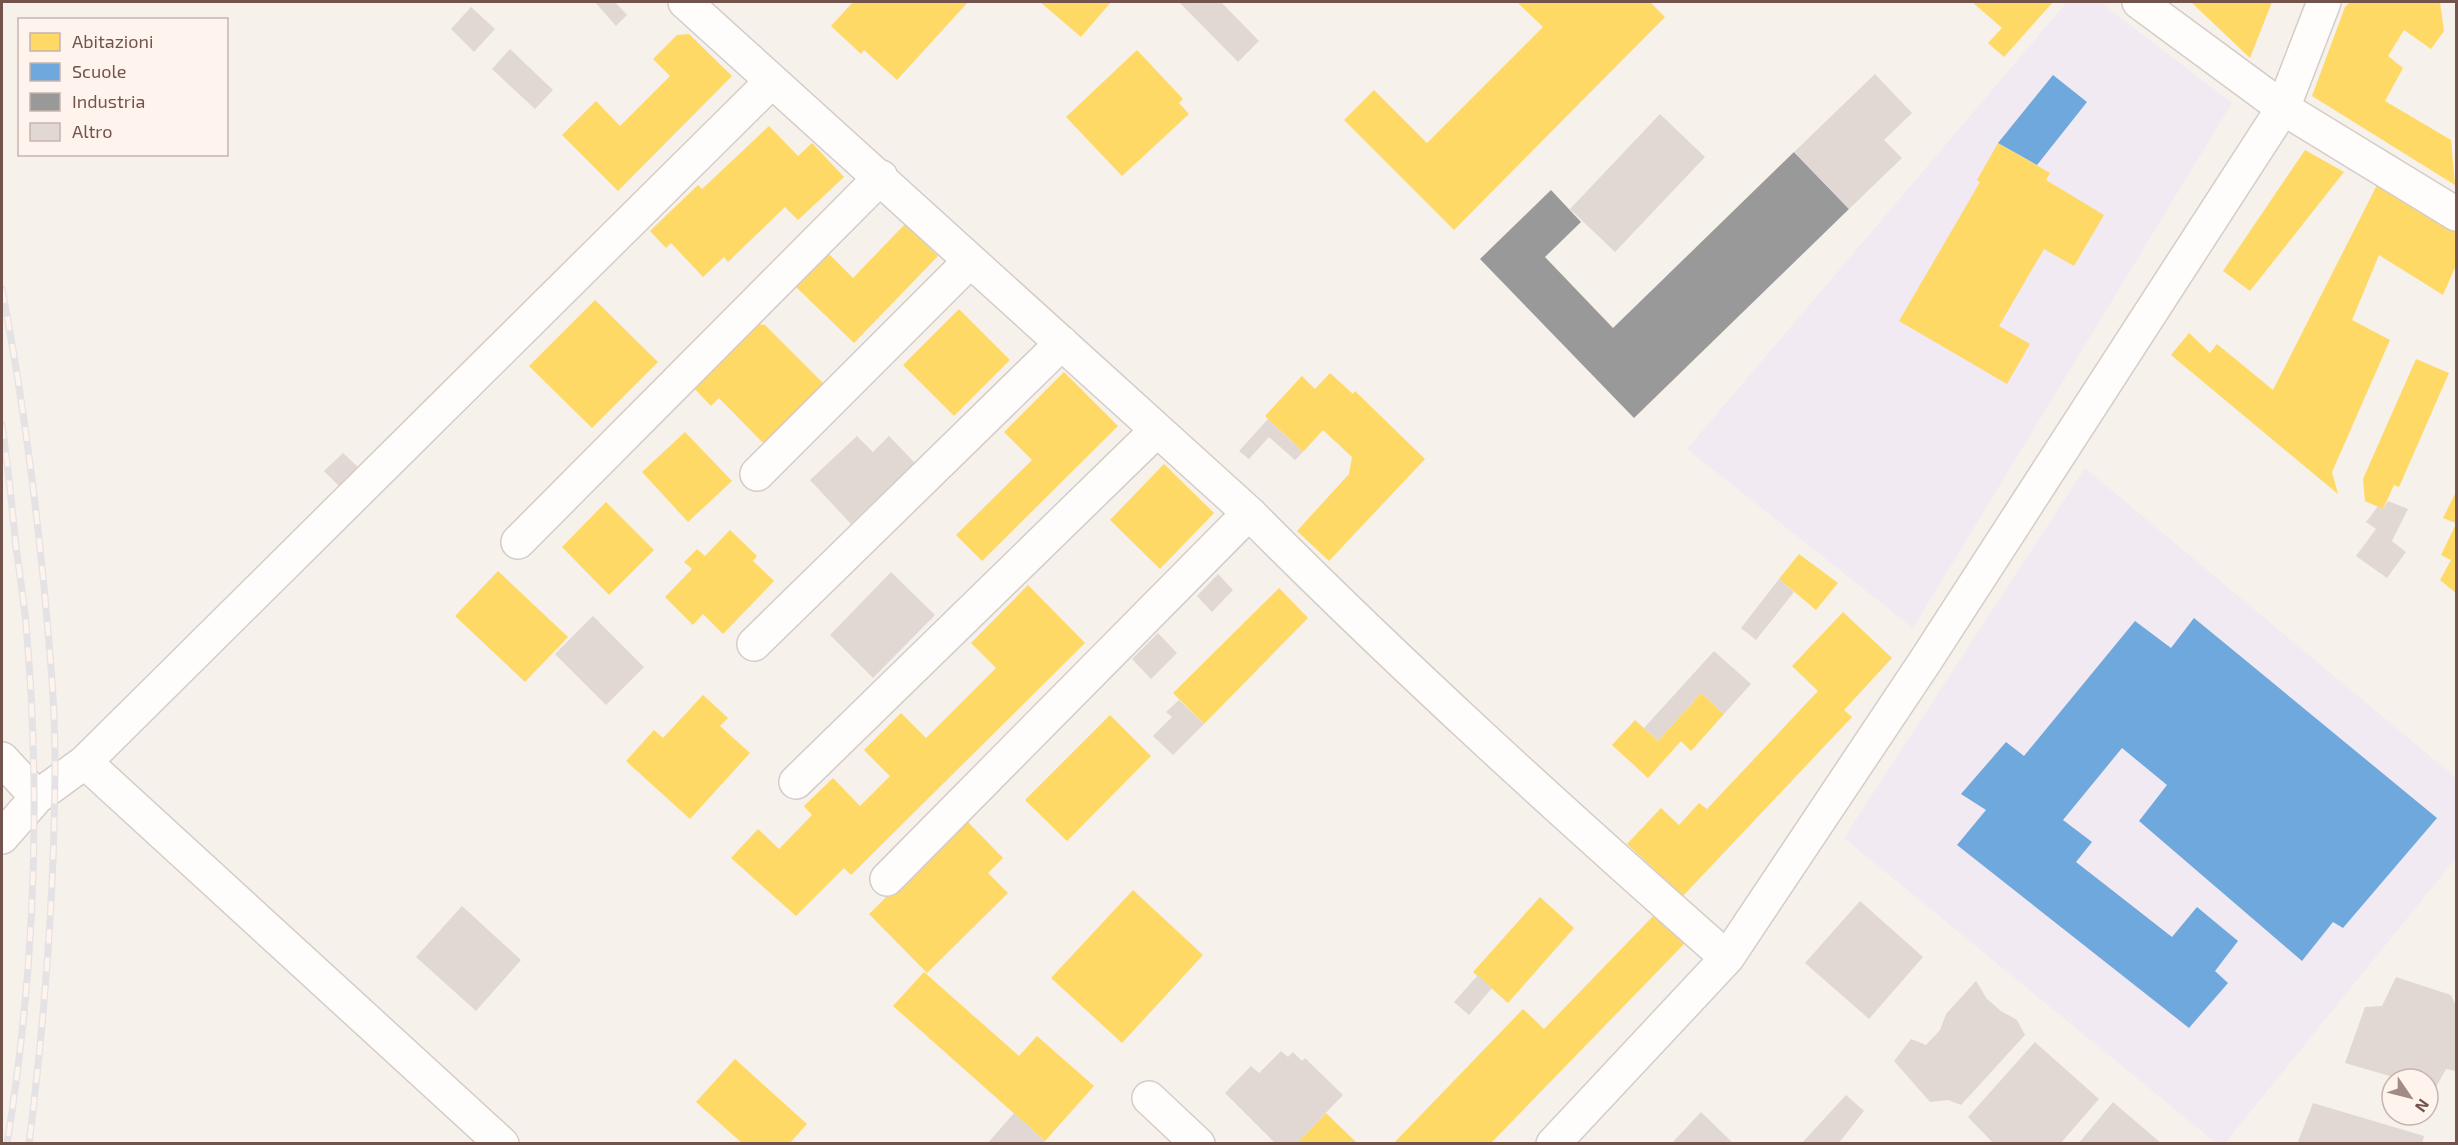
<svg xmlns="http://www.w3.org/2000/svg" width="2458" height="1145" font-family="'Exo 2',sans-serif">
	<rect width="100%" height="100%" fill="#f6f1eb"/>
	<path fill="#f1eaf2" d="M 2067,2 L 2100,2 L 2232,103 L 1913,628 L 1687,449 Z
		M 2085,468 L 2456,778 L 2456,858 L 2225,1143 L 2216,1143 L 1844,838 Z"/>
	<path fill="#ffd966" d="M 853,2 L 968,2 L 897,80 L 864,50 L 861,54 L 831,26 Z
		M 1040,2 L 1111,2 L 1081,37 Z
		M 1517,2 L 1650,2 L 1665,17 L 1454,230 L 1344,120 L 1374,90 L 1427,143 L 1543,27 Z
		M 1972,2 L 2053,2 L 2004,57 L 1988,43 L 2002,28 Z
		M 2191,2 L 2272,2 L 2250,58 Z
		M 2350,2 L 2440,2 L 2444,31 L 2431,49 L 2404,30 L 2388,56 L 2403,68 L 2385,101 L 2451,140 L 2455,185 L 2312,96 L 2345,7 Z
		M 689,34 L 732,76 L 618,191 L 562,135 L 596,101 L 620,126 L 670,76 L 653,59 L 677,35 Z
		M 1137,50 L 1183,99 L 1179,103 L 1189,114 L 1122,176 L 1066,117 Z
		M 769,126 L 798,156 L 812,143 L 844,177 L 798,220 L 785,207 L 728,262 L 724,257 L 703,277 L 671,243 L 666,248 L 650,231 L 698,185 L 702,189 Z
		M 1998,143 L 2050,173 L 2046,180 L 2104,215 L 2074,266 L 2044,249 L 1999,326 L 2030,344 L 2007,384 L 1899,321 L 1980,182 L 1977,180 Z
		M 2305,150 L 2344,172 L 2250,291 L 2223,271 Z
		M 2377,185 L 2456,233 L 2456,265 L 2443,295 L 2379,255 L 2352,320 L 2390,340 L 2332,472 L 2338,494 L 2171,355 L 2189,333 L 2210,353 L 2217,344 L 2273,390 Z
		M 905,224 L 938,256 L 854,343 L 795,286 L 828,253 L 853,278 Z
		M 595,300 L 658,362 L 592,428 L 529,366 Z
		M 959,309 L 1010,360 L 954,416 L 903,365 Z
		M 751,323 L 765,325 L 824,384 L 773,445 L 762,442 L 719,398 L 711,406 L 689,383 Z
		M 2416,359 L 2449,373 L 2399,487 L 2394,485 L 2383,509 L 2365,501 L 2363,479 Z
		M 1064,372 L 1118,426 L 982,561 L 956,535 L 1032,460 L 1004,432 Z
		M 1330,373 L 1353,394 L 1355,391 L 1425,459 L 1329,561 L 1297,531 L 1349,474 L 1352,457 L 1323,430 L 1303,452 L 1265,416 L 1302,376 L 1315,389 Z
		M 685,432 L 732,481 L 688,522 L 642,472 Z
		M 1164,464 L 1214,513 L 1160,569 L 1110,520 Z
		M 2456,492 L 2456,523 L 2443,518 Z
		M 606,502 L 654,550 L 609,595 L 562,547 Z
		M 2456,524 L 2456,593 L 2440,580 L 2451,560 L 2441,555 Z
		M 730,530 L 757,556 L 753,561 L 774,581 L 723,634 L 703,614 L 693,625 L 665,597 L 692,569 L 684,562 L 697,549 L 705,556 Z
		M 1799,554 L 1838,583 L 1816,610 L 1779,579 Z
		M 498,571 L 568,637 L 525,682 L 455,616 Z
		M 1028,585 L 1085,643 L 851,875 L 844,868 L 796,916 L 731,858 L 758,829 L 779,849 L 812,815 L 804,806 L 833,778 L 860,806 L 890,776 L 864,750 L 901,713 L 926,738 L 996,668 L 971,643 Z
		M 1279,588 L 1308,618 L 1204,724 L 1173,693 Z
		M 1843,612 L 1892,658 L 1844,710 L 1852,717 L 1683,896 L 1627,844 L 1661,808 L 1679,825 L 1699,803 L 1707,809 L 1818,691 L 1792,666 Z
		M 1701,693 L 1724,714 L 1691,751 L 1681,741 L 1648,778 L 1612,745 L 1635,720 L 1658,741 Z
		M 703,695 L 728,718 L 720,726 L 750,753 L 690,819 L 626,761 L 654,730 L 663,738 Z
		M 1110,715 L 1151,756 L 1067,841 L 1025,800 Z
		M 965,819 L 1003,858 L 988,873 L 1008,893 L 927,973 L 869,914 Z
		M 1133,890 L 1203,955 L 1122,1043 L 1051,978 Z
		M 1540,897 L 1574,928 L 1508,1003 L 1473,972 Z
		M 1657,912 L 1687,941 L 1490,1144 L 1393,1144 L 1523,1009 L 1544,1029 Z
		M 924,972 L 1019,1056 L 1037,1036 L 1094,1086 L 1045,1141 L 893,1006 Z
		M 735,1059 L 807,1124 L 789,1144 L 743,1144 L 696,1102 Z
		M 1326,1113 L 1358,1144 L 1296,1144 Z"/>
	<path fill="#6fa8dc" d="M 2053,75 L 2087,102 L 2037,165 L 1998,143 Z
		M 2194,618 L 2437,818 L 2343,928 L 2333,922 L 2302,961 L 2139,821 L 2167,785 L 2122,748 L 2063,820 L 2092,842 L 2076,862 L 2172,937 L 2197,907 L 2238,941 L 2215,971 L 2228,983 L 2189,1028 L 1957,845 L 1986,810 L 1961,794 L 2006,742 L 2024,756 L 2135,621 L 2171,648 Z"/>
	<path fill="#999" d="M 1794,152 L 1849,209 L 1634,418 L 1480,259 L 1551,190 L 1581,222 L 1545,257 L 1613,328 Z"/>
	<path fill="#e2d8d3" d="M 595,2 L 615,2 L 627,15 L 616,26 Z
		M 1179,2 L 1221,2 L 1259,41 L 1238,62 Z
		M 471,7 L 495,29 L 474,52 L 451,29 Z
		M 510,49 L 553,90 L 535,109 L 492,69 Z
		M 1875,74 L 1912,113 L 1884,140 L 1902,158 L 1849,209 L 1794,152 Z
		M 1660,114 L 1705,157 L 1615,252 L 1570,209 Z
		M 1268,419 L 1303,452 L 1295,460 L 1269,437 L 1249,459 L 1239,451 Z
		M 857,436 L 873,452 L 889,436 L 915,463 L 851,524 L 810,480 Z
		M 343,453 L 359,468 L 340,487 L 324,471 Z
		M 2388,501 L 2408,509 L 2392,541 L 2406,552 L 2387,578 L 2356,556 L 2376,529 L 2366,522 L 2378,506 L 2383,509 Z
		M 891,572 L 935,615 L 873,678 L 830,635 Z
		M 1218,574 L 1233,590 L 1212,612 L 1197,596 Z
		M 1779,579 L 1794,592 L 1756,640 L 1741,628 Z
		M 593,616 L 644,667 L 606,705 L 555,654 Z
		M 1158,633 L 1177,653 L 1151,679 L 1132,659 Z
		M 1714,651 L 1751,684 L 1724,714 L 1701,693 L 1658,741 L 1644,728 Z
		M 1179,700 L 1204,724 L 1173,755 L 1153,736 L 1172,717 L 1166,712 Z
		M 1860,901 L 1923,957 L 1869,1019 L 1805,963 Z
		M 462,906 L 521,960 L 476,1011 L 416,957 Z
		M 1478,975 L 1492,988 L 1469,1015 L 1454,1002 Z
		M 2396,977 L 2451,995 L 2456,1006 L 2456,1071 L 2446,1069 L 2435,1089 L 2428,1087 L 2428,1079 L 2400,1079 L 2345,1063 L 2365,1007 L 2382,1006 Z
		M 1976,981 L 1987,999 L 2001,1011 L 2017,1020 L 2025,1035 L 1961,1105 L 1948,1100 L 1930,1102 L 1894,1061 L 1911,1039 L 1926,1045 L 1940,1030 L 1946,1014 Z
		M 2035,1042 L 2099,1099 L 2060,1144 L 1994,1144 L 1968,1117 Z
		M 1281,1051 L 1288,1057 L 1293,1052 L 1302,1061 L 1305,1058 L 1343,1095 L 1296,1144 L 1276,1144 L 1225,1093 L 1251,1066 L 1259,1073 Z
		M 1846,1095 L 1864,1111 L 1838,1144 L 1801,1144 Z
		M 2113,1102 L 2162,1144 L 2078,1144 Z
		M 2313,1103 L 2424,1136 L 2422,1144 L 2297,1144 Z
		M 1701,1112 L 1734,1144 L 1671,1144 Z
		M 1014,1113 L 1045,1141 L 1043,1144 L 987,1144 Z"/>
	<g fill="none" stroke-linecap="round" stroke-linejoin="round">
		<defs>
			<path id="minor" d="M 685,2 L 1249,513 C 1403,668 1564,814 1727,958
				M 2139,2 L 2283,108 L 2456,214
				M 757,474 L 970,261
				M 518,542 L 881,177
				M 754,644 L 1062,343
				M 2,759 L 37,797
				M 85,762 L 502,1144
				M 796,782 L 1157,430
				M 2,837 L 37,797 L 85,762 L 772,81
				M 887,879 L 1249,513
				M 1149,1098 L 1198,1144
				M 1553,1144 L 1727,958 L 1926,660 L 2283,108 L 2324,2"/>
		</defs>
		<use href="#minor" stroke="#d5ccc8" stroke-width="36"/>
		<use href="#minor" stroke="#fefdfc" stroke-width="33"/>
		<defs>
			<path id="rail" d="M 2,289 C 21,387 34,486 44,586 C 49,643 55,701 55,758 C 55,887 45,1016 29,1144
				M 2,425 C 8,465 12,506 16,547 C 20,577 25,607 27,637 C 41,805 34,977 7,1144"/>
		</defs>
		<use href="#rail" stroke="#e4e2e4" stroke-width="7"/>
		<use href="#rail" stroke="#fef4ed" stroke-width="4.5" stroke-dasharray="14" stroke-linecap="butt"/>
	</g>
	<rect width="2458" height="1145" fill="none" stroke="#73544d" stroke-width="6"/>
	<rect x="18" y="18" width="210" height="138" fill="#fef4ed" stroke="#c6b4ad" stroke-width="1.5"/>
	<rect x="30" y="33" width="30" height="18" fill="#ffd966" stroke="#c6b4ad" stroke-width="1.5"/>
	<text x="72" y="48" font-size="18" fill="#73544d">Abitazioni</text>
	<rect x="30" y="63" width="30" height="18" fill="#6fa8dc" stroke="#c6b4ad" stroke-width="1.5"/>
	<text x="72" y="78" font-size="18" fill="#73544d">Scuole</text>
	<rect x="30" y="93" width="30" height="18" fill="#999999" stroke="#c6b4ad" stroke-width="1.5"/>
	<text x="72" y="108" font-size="18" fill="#73544d">Industria</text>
	<rect x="30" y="123" width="30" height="18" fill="#e2d8d3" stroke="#c6b4ad" stroke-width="1.5"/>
	<text x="72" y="138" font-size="18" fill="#73544d">Altro</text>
	<g transform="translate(2410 1097) rotate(125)"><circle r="28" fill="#fef4ed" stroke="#c6b4ad" stroke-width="1.5"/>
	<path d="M0-4.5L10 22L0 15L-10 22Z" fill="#a18b84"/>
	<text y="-9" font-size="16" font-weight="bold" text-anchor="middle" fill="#73544d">N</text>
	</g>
</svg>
